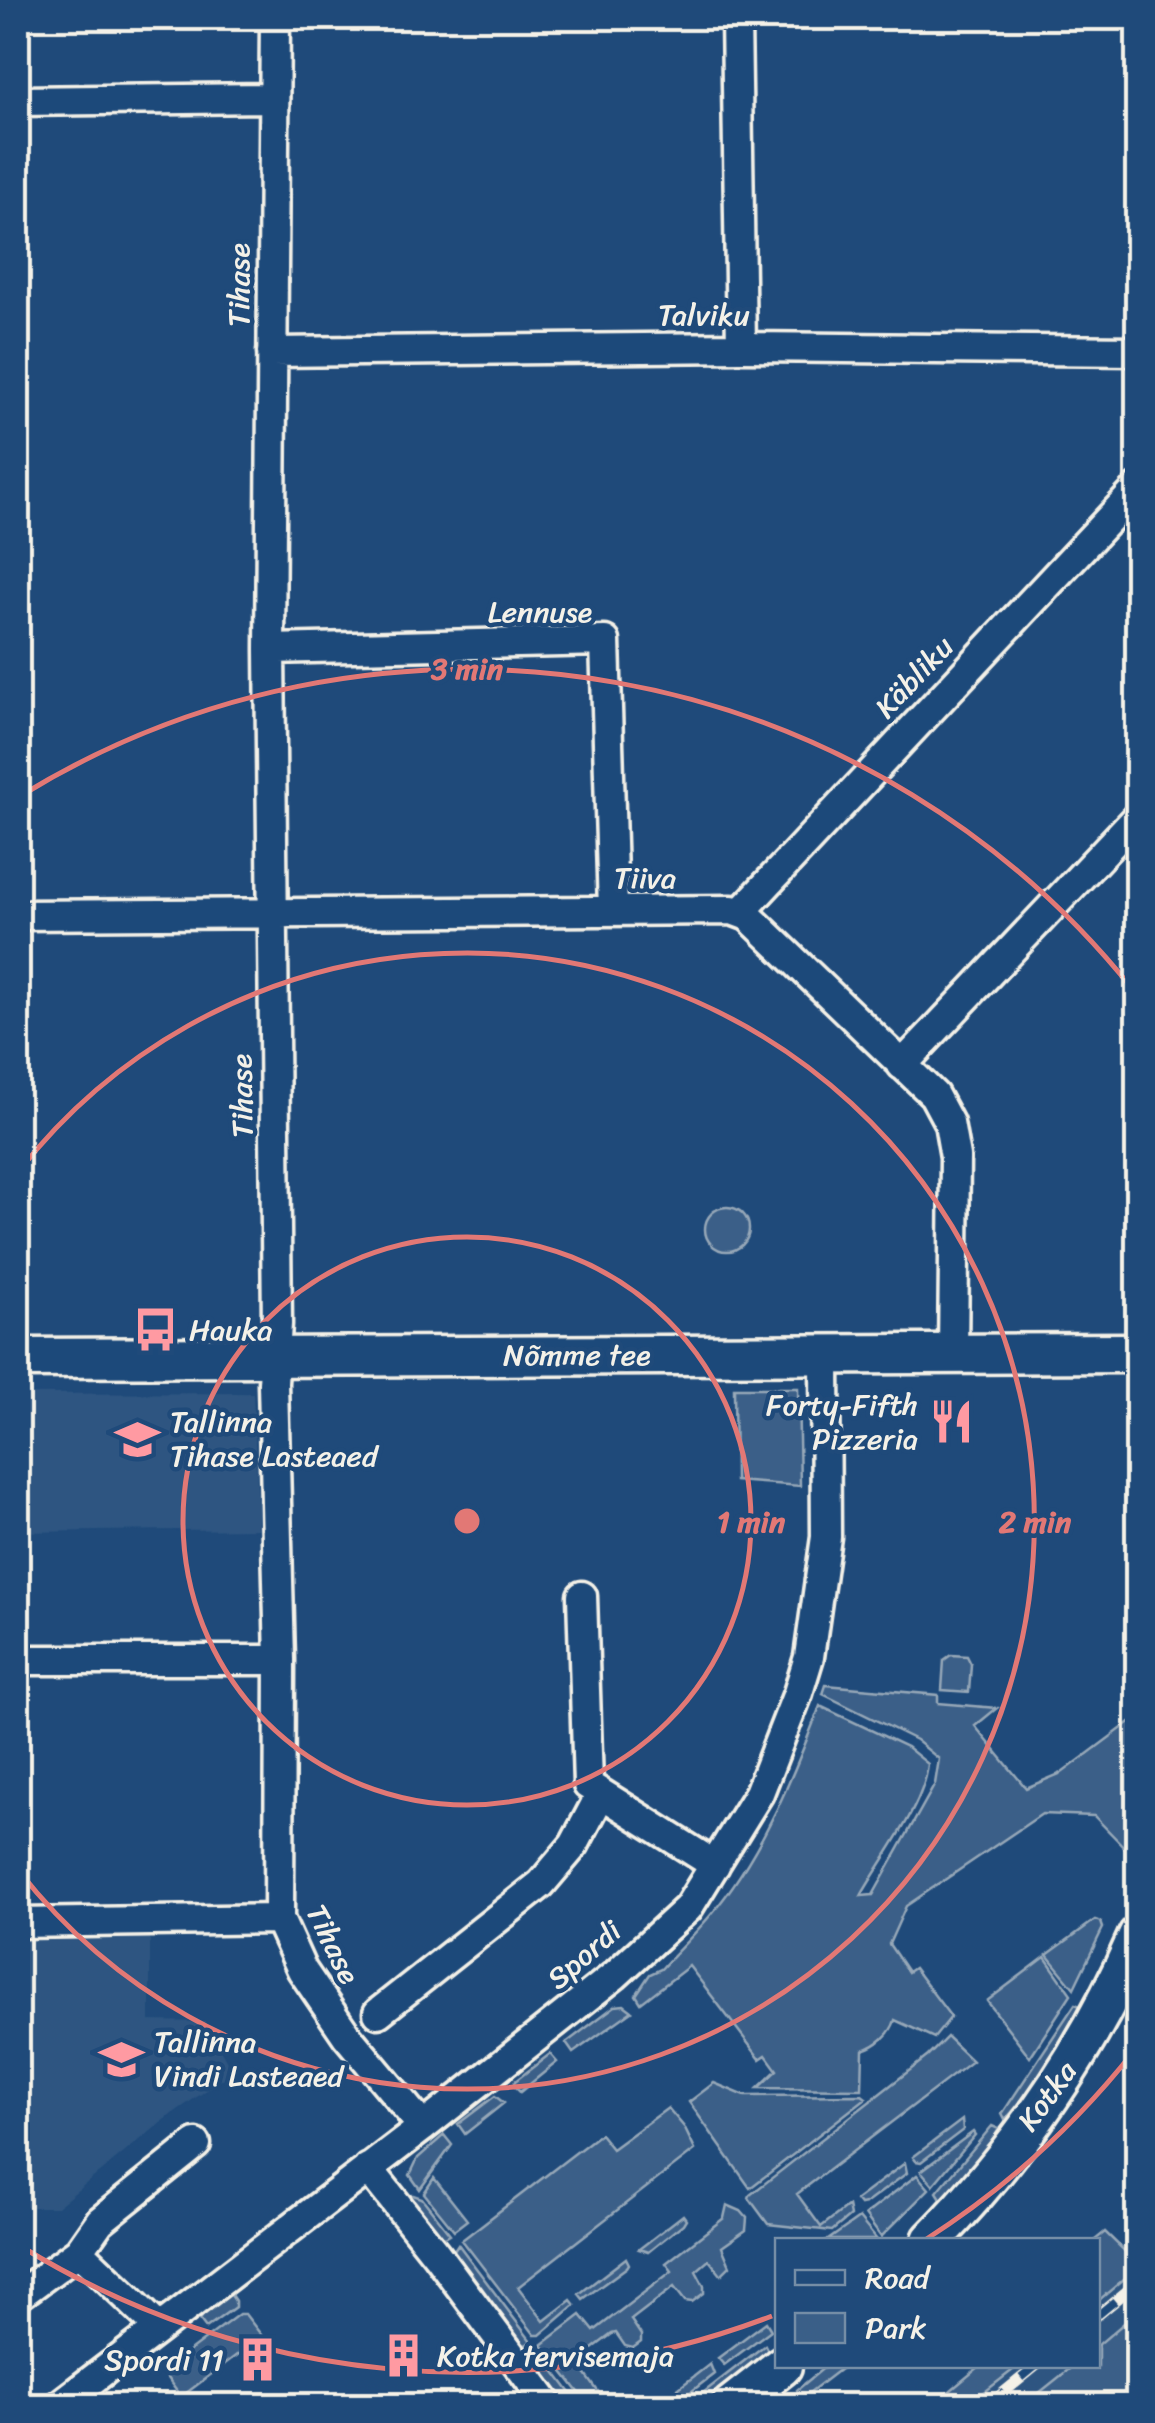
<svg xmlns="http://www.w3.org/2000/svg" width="1155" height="2423" font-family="Sriracha,sans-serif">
	<rect width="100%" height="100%" fill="#1f4a7a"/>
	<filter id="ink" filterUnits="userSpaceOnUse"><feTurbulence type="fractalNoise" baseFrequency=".01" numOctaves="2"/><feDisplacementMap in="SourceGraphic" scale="20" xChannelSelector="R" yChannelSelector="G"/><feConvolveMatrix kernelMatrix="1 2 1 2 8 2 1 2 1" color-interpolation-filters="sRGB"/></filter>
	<g filter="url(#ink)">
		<path fill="#2d5581" d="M 253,1393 L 259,1529 L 18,1532 L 18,1394 Z
			M 150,1937 L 150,2021 L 205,2022 L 233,2072 L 172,2114 L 57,2207 L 18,2207 L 18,1940 Z
			M 1137,2268 L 1137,2312 L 1098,2345 L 1098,2301 Z
			M 1018,2366 L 1073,2366 L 1024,2405 L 968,2406 Z"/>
		<path fill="#3a5f88" stroke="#97a8b8" stroke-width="2.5" d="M705 1229a22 22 0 1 1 44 0a22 22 0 1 1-44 0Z
			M 734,1388 L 798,1388 L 800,1486 L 735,1481 Z
			M 951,1655 L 967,1656 L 971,1664 L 969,1692 L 942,1690 L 944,1660 Z
			M 826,1685 L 938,1695 L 938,1703 L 997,1708 L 975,1726 L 1026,1788 L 1062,1773 L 1137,1717 L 1137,1837 L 1131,1854 L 1094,1816 L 1042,1814 L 906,1906 L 889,1944 L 908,1972 L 914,1968 L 951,2017 L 934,2038 L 895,2020 C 891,2034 877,2046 863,2050 L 862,2089 L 758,2088 L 777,2070 L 766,2055 L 760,2059 L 689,1966 L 641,2003 L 636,1995 L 650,1974 L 661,1969 C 680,1948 701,1928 718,1906 C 765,1846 793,1776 820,1706 L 907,1747 L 928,1764 C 925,1804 881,1860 861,1896 L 873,1895 L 935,1784 L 939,1759 L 916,1740 L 823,1694 Z
			M 1095,1920 L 1101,1922 L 1103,1928 L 1074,1988 L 1047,1955 Z
			M 1045,1957 L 1071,1994 L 1030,2057 L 987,2001 Z
			M 1075,2004 L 1080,2006 L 1060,2042 L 1062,2054 L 1005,2120 L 1002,2114 Z
			M 624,2005 L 632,2011 L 573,2053 L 566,2043 L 615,2006 Z
			M 947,2037 L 972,2061 L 797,2194 L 821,2227 L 848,2206 L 850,2216 L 832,2231 L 768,2224 L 749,2198 L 750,2195 L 928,2056 Z
			M 550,2054 L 557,2062 L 520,2092 L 513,2085 L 515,2081 Z
			M 714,2083 L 745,2096 L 862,2095 L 866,2098 L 750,2188 L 689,2102 Z
			M 495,2096 L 504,2103 L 465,2134 L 458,2124 Z
			M 668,2108 L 684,2127 L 695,2150 L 518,2287 L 544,2321 L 571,2300 L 575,2305 L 540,2335 L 535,2335 L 462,2240 L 600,2134 L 612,2149 Z
			M 962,2120 L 963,2130 L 921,2162 L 916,2161 L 913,2157 Z
			M 992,2126 L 999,2129 L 972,2175 L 960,2179 L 942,2200 L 937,2192 Z
			M 973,2132 L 975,2135 L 933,2185 L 921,2171 Z
			M 444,2135 L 452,2145 L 420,2189 L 410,2175 L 418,2158 Z
			M 905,2163 L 907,2173 L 865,2204 L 860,2205 L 856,2200 Z
			M 917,2175 L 929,2189 L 881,2237 L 865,2215 Z
			M 434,2178 L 467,2220 L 454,2230 L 424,2193 Z
			M 413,2195 L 422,2198 L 450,2234 L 445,2237 L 436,2234 L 408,2196 Z
			M 727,2205 L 741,2211 L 747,2218 L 746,2230 L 722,2247 L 730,2266 L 721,2275 L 709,2260 L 696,2271 L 704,2286 L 704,2293 L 692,2302 L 685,2301 L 674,2287 L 631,2320 L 641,2335 L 641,2342 L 633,2348 L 625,2346 L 616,2333 L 612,2334 L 576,2361 L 608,2405 L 589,2405 L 542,2345 L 581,2315 L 594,2331 L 672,2271 L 666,2263 L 724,2218 Z
			M 683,2215 L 686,2219 L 683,2224 L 648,2252 L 639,2249 Z
			M 859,2218 L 877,2240 L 828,2240 Z
			M 1105,2232 L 1137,2263 L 1137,2268 L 1098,2301 L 1095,2240 Z
			M 458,2244 L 531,2341 L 526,2345 L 519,2343 L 452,2253 Z
			M 626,2258 L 629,2264 L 627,2267 L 583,2299 L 579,2294 Z
			M 227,2289 L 235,2301 L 235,2307 L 206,2328 L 200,2320 L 207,2308 Z
			M 1137,2312 L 1137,2405 L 1024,2405 L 1073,2366 L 1098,2366 L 1098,2345 Z
			M 239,2314 L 245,2314 L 262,2336 L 181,2397 L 167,2378 L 167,2368 Z
			M 766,2322 L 771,2330 L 724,2365 L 718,2358 Z
			M 765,2345 L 768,2351 L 761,2359 L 701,2405 L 686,2406 Z
			M 537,2348 L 580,2405 L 565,2405 L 534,2363 L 532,2358 Z
			M 710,2364 L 714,2374 L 674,2405 L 666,2405 L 662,2401 Z
			M 826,2366 L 844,2366 L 793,2405 L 789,2405 L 800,2398 L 797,2390 Z
			M 980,2366 L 1018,2366 L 968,2405 L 933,2405 Z"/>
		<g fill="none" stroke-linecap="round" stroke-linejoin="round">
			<defs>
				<path id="street" d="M 275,18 L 270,649 L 277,1324 L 273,1383 L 280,1660 L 279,1919 L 302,1970 L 347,2036 L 423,2127
					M 736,18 L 741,347
					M 18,101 L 273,98
					M 272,352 L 741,347 L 1138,351
					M 270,649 L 605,641 L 613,910
					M 741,912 L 1138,488
					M 18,915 L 732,910 L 748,916 L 934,1095 L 949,1123 L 955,1157 L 953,1356
					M 902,1065 L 1138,816
					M 582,1596 L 588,1785 L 715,1865
					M 18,1660 L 280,1660
					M 18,1923 L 279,1919
					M 378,2013 L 541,1884 L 574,1845 L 601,1794
					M 368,2168 L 437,2255 L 549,2406
					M 18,2296 L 79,2251
					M 159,2328 L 79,2251 L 100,2221 L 196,2144
					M 58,2406 L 423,2127 L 615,1975 L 688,1908 L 759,1793 L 798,1693 L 809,1657 L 826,1537 L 825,1355"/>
				<path id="secondary" d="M 18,1358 L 1138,1353
					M 932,2240 C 1018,2152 1089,2049 1138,1936
					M 731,2406 L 782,2366"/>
			</defs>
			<use href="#street" stroke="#f4f1e8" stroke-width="35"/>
			<use href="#secondary" stroke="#f4f1e8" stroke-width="45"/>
			<use href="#street" stroke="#1f4a7a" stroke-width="28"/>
			<use href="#secondary" stroke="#1f4a7a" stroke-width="38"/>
			<defs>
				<path id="rail" d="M 1098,2315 L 1138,2282
					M 987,2406 L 1036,2366"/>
			</defs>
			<use href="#rail" stroke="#f4f1e8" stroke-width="11"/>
			<use href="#rail" stroke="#1f4a7a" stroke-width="8" stroke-dasharray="22" stroke-linecap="butt"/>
		</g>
	</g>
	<g fill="none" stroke="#e27875" stroke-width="5">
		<circle cx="467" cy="1521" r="284"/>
		<path d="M19 1171A568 568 0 1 1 19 1871"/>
		<path d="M1134 2051A852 852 0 0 1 925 2240M772 2316A852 852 0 0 1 22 2247M22 795A852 852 0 0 1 1134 991"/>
	</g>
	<defs>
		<symbol id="bus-bare" viewBox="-9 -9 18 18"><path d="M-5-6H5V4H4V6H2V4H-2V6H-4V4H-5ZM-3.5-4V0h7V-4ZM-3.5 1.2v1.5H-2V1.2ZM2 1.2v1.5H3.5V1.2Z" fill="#ff9aa2" stroke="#1f4a7a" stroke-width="2.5" paint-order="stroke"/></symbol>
		<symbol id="restaurant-bare" viewBox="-9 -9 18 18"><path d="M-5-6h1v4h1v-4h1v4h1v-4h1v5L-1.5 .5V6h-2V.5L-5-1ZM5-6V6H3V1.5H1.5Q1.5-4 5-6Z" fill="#ff9aa2" stroke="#1f4a7a" stroke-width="2.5" paint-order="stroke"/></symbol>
		<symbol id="school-bare" viewBox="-9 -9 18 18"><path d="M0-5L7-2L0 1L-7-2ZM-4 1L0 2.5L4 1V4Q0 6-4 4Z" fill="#ff9aa2" stroke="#1f4a7a" stroke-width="2.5" paint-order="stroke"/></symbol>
		<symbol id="building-bare" viewBox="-9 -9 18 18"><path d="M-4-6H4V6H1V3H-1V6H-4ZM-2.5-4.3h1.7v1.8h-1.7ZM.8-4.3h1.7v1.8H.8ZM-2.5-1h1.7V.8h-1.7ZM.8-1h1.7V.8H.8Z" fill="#ff9aa2" stroke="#1f4a7a" stroke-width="2.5" paint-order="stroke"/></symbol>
	</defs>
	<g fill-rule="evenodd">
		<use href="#bus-bare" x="124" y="1298" width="63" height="63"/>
		<use href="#restaurant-bare" x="920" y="1390" width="63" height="63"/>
		<use href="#school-bare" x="106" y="1408" width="63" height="63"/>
		<use href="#school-bare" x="90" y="2028" width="63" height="63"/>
		<use href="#building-bare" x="372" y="2324" width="63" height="63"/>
		<use href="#building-bare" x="226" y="2328" width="63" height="63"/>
	</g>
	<g text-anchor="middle" stroke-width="9" stroke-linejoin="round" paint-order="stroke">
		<g font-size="30" fill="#f4f1e8" stroke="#1f4a7a">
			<text transform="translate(239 285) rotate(-90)" y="10">Tihase</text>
			<text x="704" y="325">Talviku</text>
			<text x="540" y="622">Lennuse</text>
			<text transform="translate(914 677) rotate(-47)" y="10">Käbliku</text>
			<text x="645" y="888">Tiiva</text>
			<text transform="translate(242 1096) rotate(-91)" y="10">Tihase</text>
			<text x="577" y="1365">Nõmme tee</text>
			<text transform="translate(333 1944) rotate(64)" y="10">Tihase</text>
			<text transform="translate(584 1955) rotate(-41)" y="10">Spordi</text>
			<text transform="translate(1047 2096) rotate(-54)" y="10">Kotka</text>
		</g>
		<g font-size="30" fill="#f4f1e8" stroke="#1f4a7a" text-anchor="start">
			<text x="189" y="1340">Hauka</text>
			<text x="918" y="1415" text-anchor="end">Forty-Fifth<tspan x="918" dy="34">Pizzeria</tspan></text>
			<text x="170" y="1432">Tallinna<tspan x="170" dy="34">Tihase Lasteaed</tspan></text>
			<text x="154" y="2052">Tallinna<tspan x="154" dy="34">Vindi Lasteaed</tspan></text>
			<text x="437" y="2366">Kotka tervisemaja</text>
			<text x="224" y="2370" text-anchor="end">Spordi 11</text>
		</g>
	</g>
	<circle cx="467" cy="1521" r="15" fill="#e27875" stroke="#1f4a7a" stroke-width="5"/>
	<g font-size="30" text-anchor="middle" font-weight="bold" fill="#e27875" stroke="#1f4a7a" stroke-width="9" stroke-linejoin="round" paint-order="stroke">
		<text x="467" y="679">3 min</text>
		<text x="751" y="1532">1 min</text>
		<text x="1035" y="1532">2 min</text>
	</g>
	<rect width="1155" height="2423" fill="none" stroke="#1f4a7a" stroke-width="60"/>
	<rect x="30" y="30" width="1095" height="2363" fill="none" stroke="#f4f1e8" stroke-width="4" filter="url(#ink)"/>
	<rect x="775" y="2238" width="325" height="130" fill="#1f4a7a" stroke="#748da6" stroke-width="2.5"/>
	<rect x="795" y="2270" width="50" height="15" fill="#1f4a7a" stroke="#748da6" stroke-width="2.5"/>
	<text x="865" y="2288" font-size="30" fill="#f4f1e8">Road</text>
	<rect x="795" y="2313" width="50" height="30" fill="#3a5f88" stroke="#748da6" stroke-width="2.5"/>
	<text x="865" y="2338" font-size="30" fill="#f4f1e8">Park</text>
</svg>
